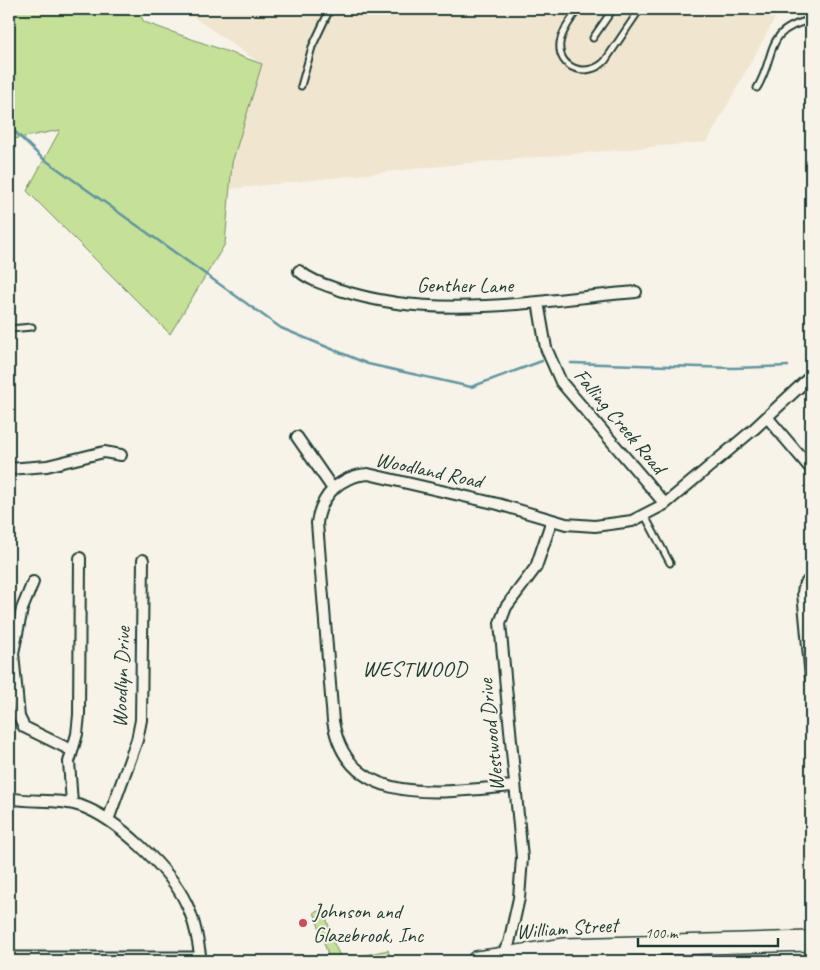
<svg xmlns="http://www.w3.org/2000/svg" width="820" height="970" font-family="Caveat,sans-serif">
	<rect width="100%" height="100%" fill="#f7f3e8"/>
	<filter id="ink" filterUnits="userSpaceOnUse"><feTurbulence type="fractalNoise" baseFrequency=".02" numOctaves="2"/><feDisplacementMap in="SourceGraphic" scale="10" xChannelSelector="R" yChannelSelector="G"/><feConvolveMatrix kernelMatrix="1 2 1 2 8 2 1 2 1" color-interpolation-filters="sRGB"/></filter>
	<g filter="url(#ink)">
		<path fill="#f0e5cf" d="M 182,9 L 780,9 L 707,142 L 459,164 L 230,189 L 232,163 L 261,64 Z"/>
		<path fill="#c5e097" stroke="#728e66" d="M 9,9 L 137,9 L 144,22 L 262,64 L 232,163 L 225,244 L 170,334 L 27,191 L 60,130 L 9,140 Z
			M 324,910 L 334,944 L 342,960 L 388,950 L 391,961 L 330,961 L 314,912 Z"/>
		<g fill="none" stroke-linecap="round" stroke-linejoin="round">
			<path stroke="#5e96a1" stroke-width="2.5" d="M 9,126 L 41,157 L 281,328 L 368,364 L 471,387 L 542,361
				M 571,363 L 733,368 L 788,366"/>
			<defs>
				<path id="lane" d="M 578,9 C 572,19 562,30 560,43 C 557,70 589,78 605,61 L 640,9
					M 593,38 L 613,9
					M 301,86 L 312,47 L 330,9
					M 757,88 C 777,55 763,30 811,20
					M 9,329 L 32,327
					M 645,516 L 670,563
					M 9,955 L 200,955"/>
				<path id="street" d="M 299,271 C 311,281 326,285 340,290 C 437,322 538,300 636,292
					M 538,302 L 546,348 L 561,382 L 665,504
					M 767,417 L 811,469
					M 297,437 L 333,489
					M 9,469 L 47,466 L 104,452 L 121,455
					M 811,577 L 804,586 L 803,593 L 811,678
					M 33,582 L 22,609 L 13,653 L 19,717 L 24,727 L 71,750
					M 515,786 C 449,790 348,813 333,721 L 317,523 C 321,495 340,476 368,474 L 498,504 L 566,524 L 595,526 L 632,521 L 665,504 L 754,429 L 811,376
					M 9,798 C 32,803 57,798 81,806 C 116,818 170,869 186,903 C 195,921 198,941 201,961
					M 72,803 L 69,762 L 77,734 L 79,715 L 80,558
					M 108,820 L 137,740 L 141,720 L 143,560
					M 500,958 L 509,943 L 519,898 L 522,858 L 500,623 L 506,607 L 536,567 L 552,520"/>
				<path id="highway" d="M 477,961 L 565,948 L 811,941"/>
			</defs>
			<use href="#lane" stroke="#1f3d34" stroke-width="9"/>
			<use href="#street" stroke="#1f3d34" stroke-width="14"/>
			<use href="#highway" stroke="#1f3d34" stroke-width="22"/>
			<use href="#lane" stroke="#f7f3e8" stroke-width="5"/>
			<use href="#street" stroke="#f7f3e8" stroke-width="10"/>
			<use href="#highway" stroke="#f7f3e8" stroke-width="19"/>
		</g>
	</g>
	<circle fill="#d1495b" stroke="#f7f3e8" stroke-width="2" cx="303" cy="923" r="5"/>
	<g text-anchor="middle" stroke-width="4" stroke-linejoin="round" paint-order="stroke">
		<g font-size="21" fill="#1f3d34" stroke="#f7f3e8">
			<text x="465" y="292">Genther Lane</text>
			<text transform="translate(620 421) rotate(50)" y="7">Falling Creek Road</text>
			<text transform="translate(429 470) rotate(12)" y="7">Woodland Road</text>
			<text transform="translate(121 677) rotate(-88)" y="7">Woodlyn Drive</text>
			<text transform="translate(491 735) rotate(-96)" y="7">Westwood Drive</text>
			<text transform="translate(567 928) rotate(-4)" y="7">William Street</text>
		</g>
		<g font-size="21" fill="#1f3d34" stroke="#f7f3e8" text-anchor="start">
			<text x="313" y="918">Johnson and<tspan x="313" dy="24">Glazebrook, Inc</tspan></text>
		</g>
		<g font-size="22" letter-spacing="1" fill="#1f3d34" stroke="#f7f3e8">
			<text x="415" y="676">WESTWOOD</text>
		</g>
	</g>
	<rect width="820" height="970" fill="none" stroke="#f7f3e8" stroke-width="30"/>
	<rect x="15" y="15" width="790" height="940" fill="none" stroke="#1f3d34" stroke-width="2" filter="url(#ink)"/>
	<path d="M638 938v8h140v-8" fill="none" stroke="#1f3d34" stroke-width="2.5"/>
	<text x="645" y="938" font-size="15" fill="#1f3d34" stroke="#f7f3e8" stroke-width="4" paint-order="stroke">100 m</text>
</svg>
